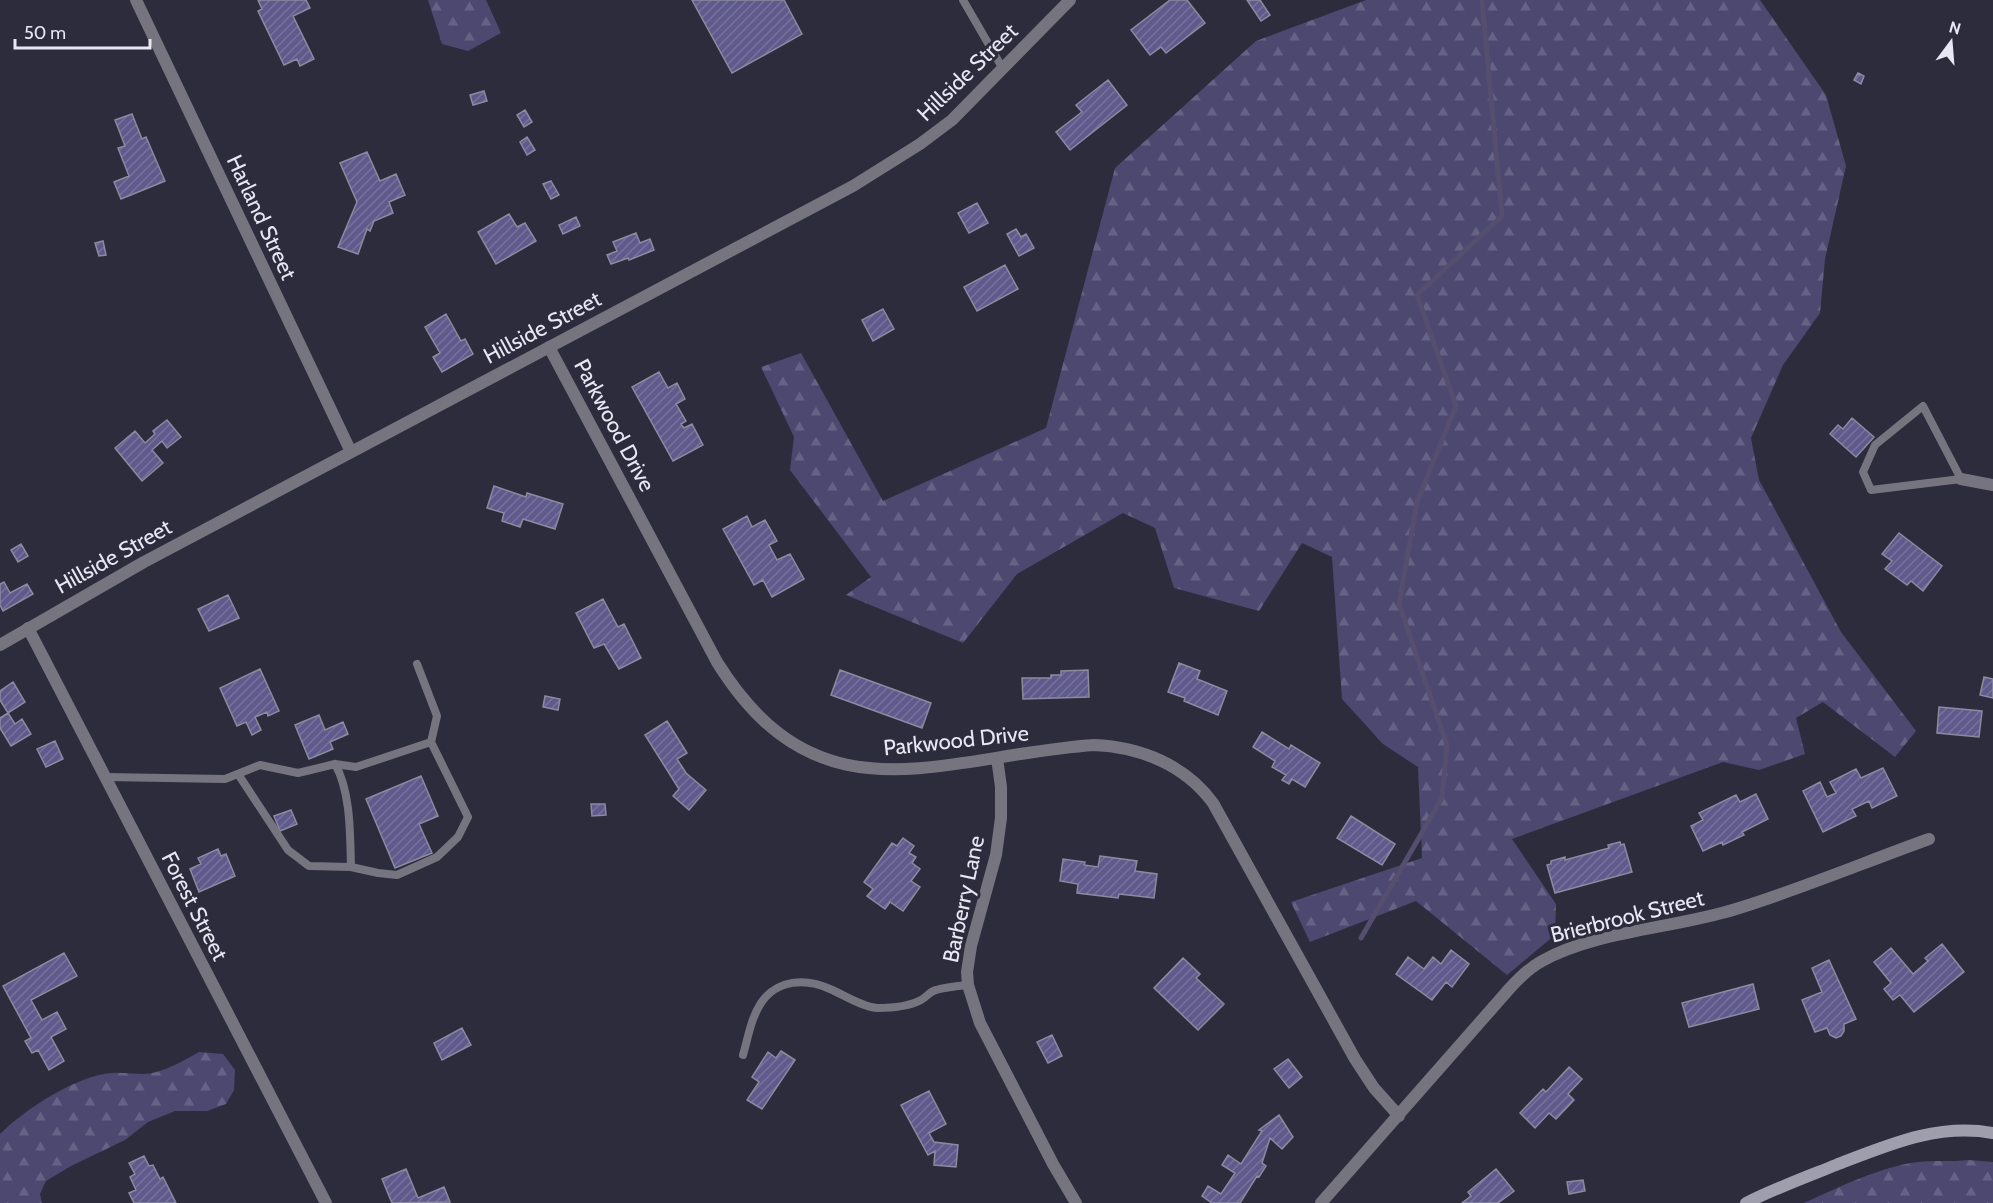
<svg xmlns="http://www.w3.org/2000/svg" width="1993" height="1203" font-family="Cabin,sans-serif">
	<defs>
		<pattern id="forest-firs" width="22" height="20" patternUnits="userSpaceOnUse" patternTransform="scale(1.5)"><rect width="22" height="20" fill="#4c4870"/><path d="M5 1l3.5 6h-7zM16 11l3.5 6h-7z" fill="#666285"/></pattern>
		<pattern id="building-hatch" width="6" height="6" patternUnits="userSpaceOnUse" patternTransform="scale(1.5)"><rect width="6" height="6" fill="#5f5a8c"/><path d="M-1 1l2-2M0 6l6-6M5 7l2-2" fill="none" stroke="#76729d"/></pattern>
	</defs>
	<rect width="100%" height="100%" fill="#2d2c3d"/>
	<path fill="url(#forest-firs)" d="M 428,0 L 486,0 L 501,33 L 468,51 L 442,44 Z
		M 1366,0 L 1760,0 L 1826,95 L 1846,166 L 1825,259 L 1820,313 L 1783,365 L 1751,438 L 1759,480 L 1841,632 L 1916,731 L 1895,757 L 1823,702 L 1796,718 L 1805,754 L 1759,770 L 1723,762 L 1512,839 L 1556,904 L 1555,935 L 1507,975 L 1416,901 L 1310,942 L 1291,902 L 1422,858 L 1418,767 L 1383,744 L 1342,699 L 1332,557 L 1302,543 L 1259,611 L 1174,588 L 1155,528 L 1123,513 L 1017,574 L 963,643 L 846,595 L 871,577 L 790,470 L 794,437 L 761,367 L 801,353 L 883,501 L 1046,428 L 1115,168 L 1256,41 Z
		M 199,1052 L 223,1054 L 235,1070 L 234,1090 L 226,1104 L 207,1111 L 175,1111 L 148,1122 L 125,1140 L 71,1166 L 46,1181 L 40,1194 L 42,1203 L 0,1203 L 0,1134 C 24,1110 77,1075 112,1073 C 122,1072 133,1074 144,1074 C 163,1073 183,1061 199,1052 Z
		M 1969,1160 L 1993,1162 L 1993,1203 L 1804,1203 C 1840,1187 1879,1167 1918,1162 C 1934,1160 1952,1162 1969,1160 Z"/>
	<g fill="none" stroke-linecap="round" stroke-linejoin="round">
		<path stroke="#564e6f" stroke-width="5" d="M 1361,938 L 1442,798 L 1447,745 L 1399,604 L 1417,502 L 1456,406 L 1417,295 L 1502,216 L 1482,0"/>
	</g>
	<path fill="url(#building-hatch)" stroke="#8b8a9f" stroke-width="1.5" d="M 258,0 L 306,0 L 310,8 L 293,16 L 314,59 L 300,66 L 297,59 L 284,65 L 258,11 L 262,9 Z
		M 692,0 L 784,0 L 802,34 L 732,73 Z
		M 1170,0 L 1187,0 L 1205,23 L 1166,53 L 1161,47 L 1150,55 L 1131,30 Z
		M 1247,0 L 1260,0 L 1270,15 L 1261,21 Z
		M 1858,73 L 1864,76 L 1861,84 L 1854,80 Z
		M 1108,80 L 1127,105 L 1070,150 L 1056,132 L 1082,112 L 1076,105 Z
		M 484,91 L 487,101 L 473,105 L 470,95 Z
		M 525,110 L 532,122 L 524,127 L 517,115 Z
		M 132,114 L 142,139 L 146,137 L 165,181 L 121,199 L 114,182 L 129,176 L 118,148 L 125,146 L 115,120 Z
		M 527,137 L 535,150 L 527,155 L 520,142 Z
		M 367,152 L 380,181 L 396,174 L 405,195 L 389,202 L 393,213 L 374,221 L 370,231 L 367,229 L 358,254 L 338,247 L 357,202 L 340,163 Z
		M 551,181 L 559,195 L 551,199 L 543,184 Z
		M 977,203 L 988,223 L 969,233 L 958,213 Z
		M 509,214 L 517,227 L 525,223 L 536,241 L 496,264 L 478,232 Z
		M 576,217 L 580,226 L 563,234 L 559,225 Z
		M 1016,229 L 1021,237 L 1026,234 L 1034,248 L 1019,256 L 1007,234 Z
		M 636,233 L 640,243 L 650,239 L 654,250 L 629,260 L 628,258 L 611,264 L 607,255 L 617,251 L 613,242 Z
		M 103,241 L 106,255 L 99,256 L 95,243 Z
		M 1005,265 L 1018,289 L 977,311 L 964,287 Z
		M 883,309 L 894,329 L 873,341 L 862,320 Z
		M 446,314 L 461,341 L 465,339 L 473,354 L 442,372 L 433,357 L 440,353 L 425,327 Z
		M 659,372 L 668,388 L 677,383 L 685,399 L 676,404 L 686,421 L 681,424 L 684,428 L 692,424 L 703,445 L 673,461 L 632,387 Z
		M 1852,418 L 1874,437 L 1856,457 L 1830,434 L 1838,425 L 1843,429 Z
		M 167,420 L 181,437 L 167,448 L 162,441 L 152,450 L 163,463 L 142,481 L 115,448 L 135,431 L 145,443 L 155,434 L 153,431 Z
		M 494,486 L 526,497 L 527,493 L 563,504 L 555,529 L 523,519 L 520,527 L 502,521 L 504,513 L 487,508 Z
		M 747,516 L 752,527 L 765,520 L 777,541 L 769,545 L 777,560 L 790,554 L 804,579 L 772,597 L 763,580 L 754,585 L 723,529 Z
		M 1899,533 L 1942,566 L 1923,591 L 1911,581 L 1907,585 L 1885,569 L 1892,561 L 1882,554 Z
		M 21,544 L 28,556 L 18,562 L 11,550 Z
		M 4,582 L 10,593 L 27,584 L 33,594 L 3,611 L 0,605 L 0,584 Z
		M 228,595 L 239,618 L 209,631 L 198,609 Z
		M 603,599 L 618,627 L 624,624 L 641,658 L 619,669 L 604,644 L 594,648 L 576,613 Z
		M 1179,663 L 1200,671 L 1197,679 L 1227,691 L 1218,715 L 1184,701 L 1185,698 L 1168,692 Z
		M 260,669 L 279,711 L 268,716 L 267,712 L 255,717 L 261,730 L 252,735 L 246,722 L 237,726 L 220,688 Z
		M 840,670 L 931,703 L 922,728 L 831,695 Z
		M 1088,670 L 1089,697 L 1023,699 L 1022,678 L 1051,678 L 1051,675 L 1061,675 L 1061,671 Z
		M 1984,677 L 1993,679 L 1993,698 L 1980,695 Z
		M 13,682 L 25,702 L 8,713 L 0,700 L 0,691 Z
		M 545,696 L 560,699 L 558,710 L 543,707 Z
		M 1939,707 L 1982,711 L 1979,737 L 1937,733 Z
		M 8,713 L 15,724 L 22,719 L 31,734 L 11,746 L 0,728 L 0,718 Z
		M 319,715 L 325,730 L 343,722 L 348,734 L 330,742 L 333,749 L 309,759 L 295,725 Z
		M 667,721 L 687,753 L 677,759 L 686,773 L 706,790 L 689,810 L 673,796 L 679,789 L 645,735 Z
		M 1262,732 L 1289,749 L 1291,745 L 1320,763 L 1305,787 L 1292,779 L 1289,784 L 1282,780 L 1286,775 L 1272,767 L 1275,761 L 1253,747 Z
		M 55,741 L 63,759 L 46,767 L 37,749 Z
		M 1883,768 L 1897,796 L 1872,808 L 1869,801 L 1852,809 L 1856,816 L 1823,832 L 1803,791 L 1820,782 L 1827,797 L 1836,793 L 1830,782 L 1856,769 L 1861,778 Z
		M 421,776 L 438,816 L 419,824 L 432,853 L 395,868 L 366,799 Z
		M 1756,794 L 1768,819 L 1742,832 L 1744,835 L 1723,845 L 1722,842 L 1703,851 L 1691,826 L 1703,820 L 1699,813 L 1736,795 L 1740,802 Z
		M 591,804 L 605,804 L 606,815 L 592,816 Z
		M 291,810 L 297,824 L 280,831 L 274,816 Z
		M 1351,816 L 1395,844 L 1382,865 L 1337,838 Z
		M 903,838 L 914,846 L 909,853 L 916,857 L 912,863 L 920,869 L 911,881 L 920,887 L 903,911 L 890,902 L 885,909 L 867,896 L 873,889 L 864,882 L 892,843 L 897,846 Z
		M 1620,842 L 1621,845 L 1624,844 L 1632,872 L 1555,893 L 1547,865 L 1551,864 L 1551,861 L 1565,857 L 1565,860 L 1609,848 L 1608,845 Z
		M 218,849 L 221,856 L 226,854 L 235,876 L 199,892 L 190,869 L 201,864 L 198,858 Z
		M 1100,856 L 1137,861 L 1135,871 L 1157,874 L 1154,898 L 1119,894 L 1118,898 L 1077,893 L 1078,884 L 1060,881 L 1063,859 L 1085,862 L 1084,865 L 1098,867 Z
		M 1942,944 L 1964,972 L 1914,1012 L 1900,995 L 1893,1000 L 1884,989 L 1891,983 L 1874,962 L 1891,948 L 1913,974 L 1928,961 L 1925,958 Z
		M 1451,950 L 1469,964 L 1452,987 L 1446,982 L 1432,1000 L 1396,974 L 1408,957 L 1424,969 L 1433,957 L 1441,964 Z
		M 64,953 L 77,976 L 31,1000 L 42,1020 L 57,1012 L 66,1029 L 51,1037 L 64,1061 L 49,1070 L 38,1050 L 32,1053 L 25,1041 L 31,1038 L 3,986 Z
		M 1183,958 L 1200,974 L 1196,978 L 1224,1004 L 1198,1030 L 1154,988 Z
		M 1829,960 L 1856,1019 L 1844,1024 L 1844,1031 L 1841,1036 L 1836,1038 L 1830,1035 L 1827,1028 L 1815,1032 L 1802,1000 L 1822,992 L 1812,968 Z
		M 1753,984 L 1759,1009 L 1689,1027 L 1682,1003 Z
		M 462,1028 L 471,1045 L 442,1060 L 434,1043 Z
		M 1052,1035 L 1062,1056 L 1048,1063 L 1037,1042 Z
		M 781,1051 L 795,1060 L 762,1109 L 747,1100 L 759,1082 L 752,1077 L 768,1052 L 776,1058 Z
		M 1288,1059 L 1302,1077 L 1289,1088 L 1274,1069 Z
		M 1569,1067 L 1582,1079 L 1568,1094 L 1574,1100 L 1556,1119 L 1549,1113 L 1535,1128 L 1520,1113 L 1543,1089 L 1546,1092 Z
		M 929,1091 L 946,1124 L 929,1133 L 934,1142 L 958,1145 L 956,1167 L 934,1165 L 935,1151 L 928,1155 L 901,1105 Z
		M 1279,1115 L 1293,1137 L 1282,1149 L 1270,1138 L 1262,1163 L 1266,1166 L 1259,1177 L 1257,1176 L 1240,1203 L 1212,1203 L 1202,1196 L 1208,1186 L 1221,1194 L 1235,1173 L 1222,1165 L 1228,1155 L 1241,1164 L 1262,1131 L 1259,1130 Z
		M 144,1156 L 149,1166 L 153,1165 L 160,1179 L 163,1177 L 176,1203 L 134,1203 L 129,1193 L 136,1190 L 130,1177 L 135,1174 L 129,1163 Z
		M 406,1169 L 418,1198 L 444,1187 L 450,1202 L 392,1203 L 382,1179 Z
		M 1496,1169 L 1514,1191 L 1498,1203 L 1462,1203 L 1471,1196 L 1468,1192 Z
		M 1583,1180 L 1585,1191 L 1569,1194 L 1567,1182 Z"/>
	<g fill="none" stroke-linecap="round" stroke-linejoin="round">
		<path stroke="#76757f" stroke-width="8" d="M 963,0 L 1003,69
			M 1923,406 L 1961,479 L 1871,490 L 1863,472 L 1875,445 Z
			M 417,664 L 437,716 L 431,742
			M 238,774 L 288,850 L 309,866 L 351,867
			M 105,777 L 225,779 L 260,765 L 298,773 L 335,764 L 356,767 L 431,742 L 468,817 L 458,837 L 437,857 L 397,875 L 378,873 L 351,867 C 350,835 351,792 335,764
			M 743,1055 C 748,1038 751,1018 761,1003 C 777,979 806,978 830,989 C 844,995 862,1007 877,1008 C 891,1008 908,1007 921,1000 C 927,997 930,991 936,990 C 946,987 958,986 968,985"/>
		<path stroke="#76757f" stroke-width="12" d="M 136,0 L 351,452
			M 549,347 L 717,662 C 819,826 940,756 1094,745 C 1141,747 1185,765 1213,803 L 1355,1059 L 1374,1088 L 1399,1116
			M 1961,479 L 1993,485
			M 28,628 L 326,1203
			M 997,758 L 1001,787 L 1001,818 L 996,855 L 971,946 L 967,972 L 968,985 L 980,1023 L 1053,1164 L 1076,1203
			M 1321,1203 L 1510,988 C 1520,977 1529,968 1542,961 C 1595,931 1676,928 1736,909 C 1801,889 1865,862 1929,839"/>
		<path stroke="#76757f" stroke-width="12" d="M 0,645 L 144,562 L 853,186 L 920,144 L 952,120 L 1070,0"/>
		<path stroke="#9e9ead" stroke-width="12" d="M 1746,1203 C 1776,1188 1806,1177 1836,1165 C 1888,1145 1937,1123 1993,1133"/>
	</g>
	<g text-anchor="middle" stroke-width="6" stroke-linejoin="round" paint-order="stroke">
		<g font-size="22" fill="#e8e7f3" stroke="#2d2c3d">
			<text transform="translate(967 72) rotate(-44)" y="8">Hillside Street</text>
			<text transform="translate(262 217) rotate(65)" y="8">Harland Street</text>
			<text transform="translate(542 327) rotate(-28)" y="8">Hillside Street</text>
			<text transform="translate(615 425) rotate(62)" y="8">Parkwood Drive</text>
			<text transform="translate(113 556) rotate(-29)" y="8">Hillside Street</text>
			<text transform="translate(956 740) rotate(-6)" y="8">Parkwood Drive</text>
			<text transform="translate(963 899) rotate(-78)" y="8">Barberry Lane</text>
			<text transform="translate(195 906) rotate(63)" y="8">Forest Street</text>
			<text transform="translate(1627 916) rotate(-14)" y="8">Brierbrook Street</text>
		</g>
	</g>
	<g transform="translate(1951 42) rotate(16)" stroke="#2d2c3d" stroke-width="4.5" paint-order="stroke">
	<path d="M0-4.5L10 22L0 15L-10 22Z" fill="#e8e7f3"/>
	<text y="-9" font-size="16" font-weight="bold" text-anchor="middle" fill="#e8e7f3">N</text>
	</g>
	<path d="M15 39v9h135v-9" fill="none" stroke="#e8e7f3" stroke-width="3"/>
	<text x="24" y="39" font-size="18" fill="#e8e7f3" stroke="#2d2c3d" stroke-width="4.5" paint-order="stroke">50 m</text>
</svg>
